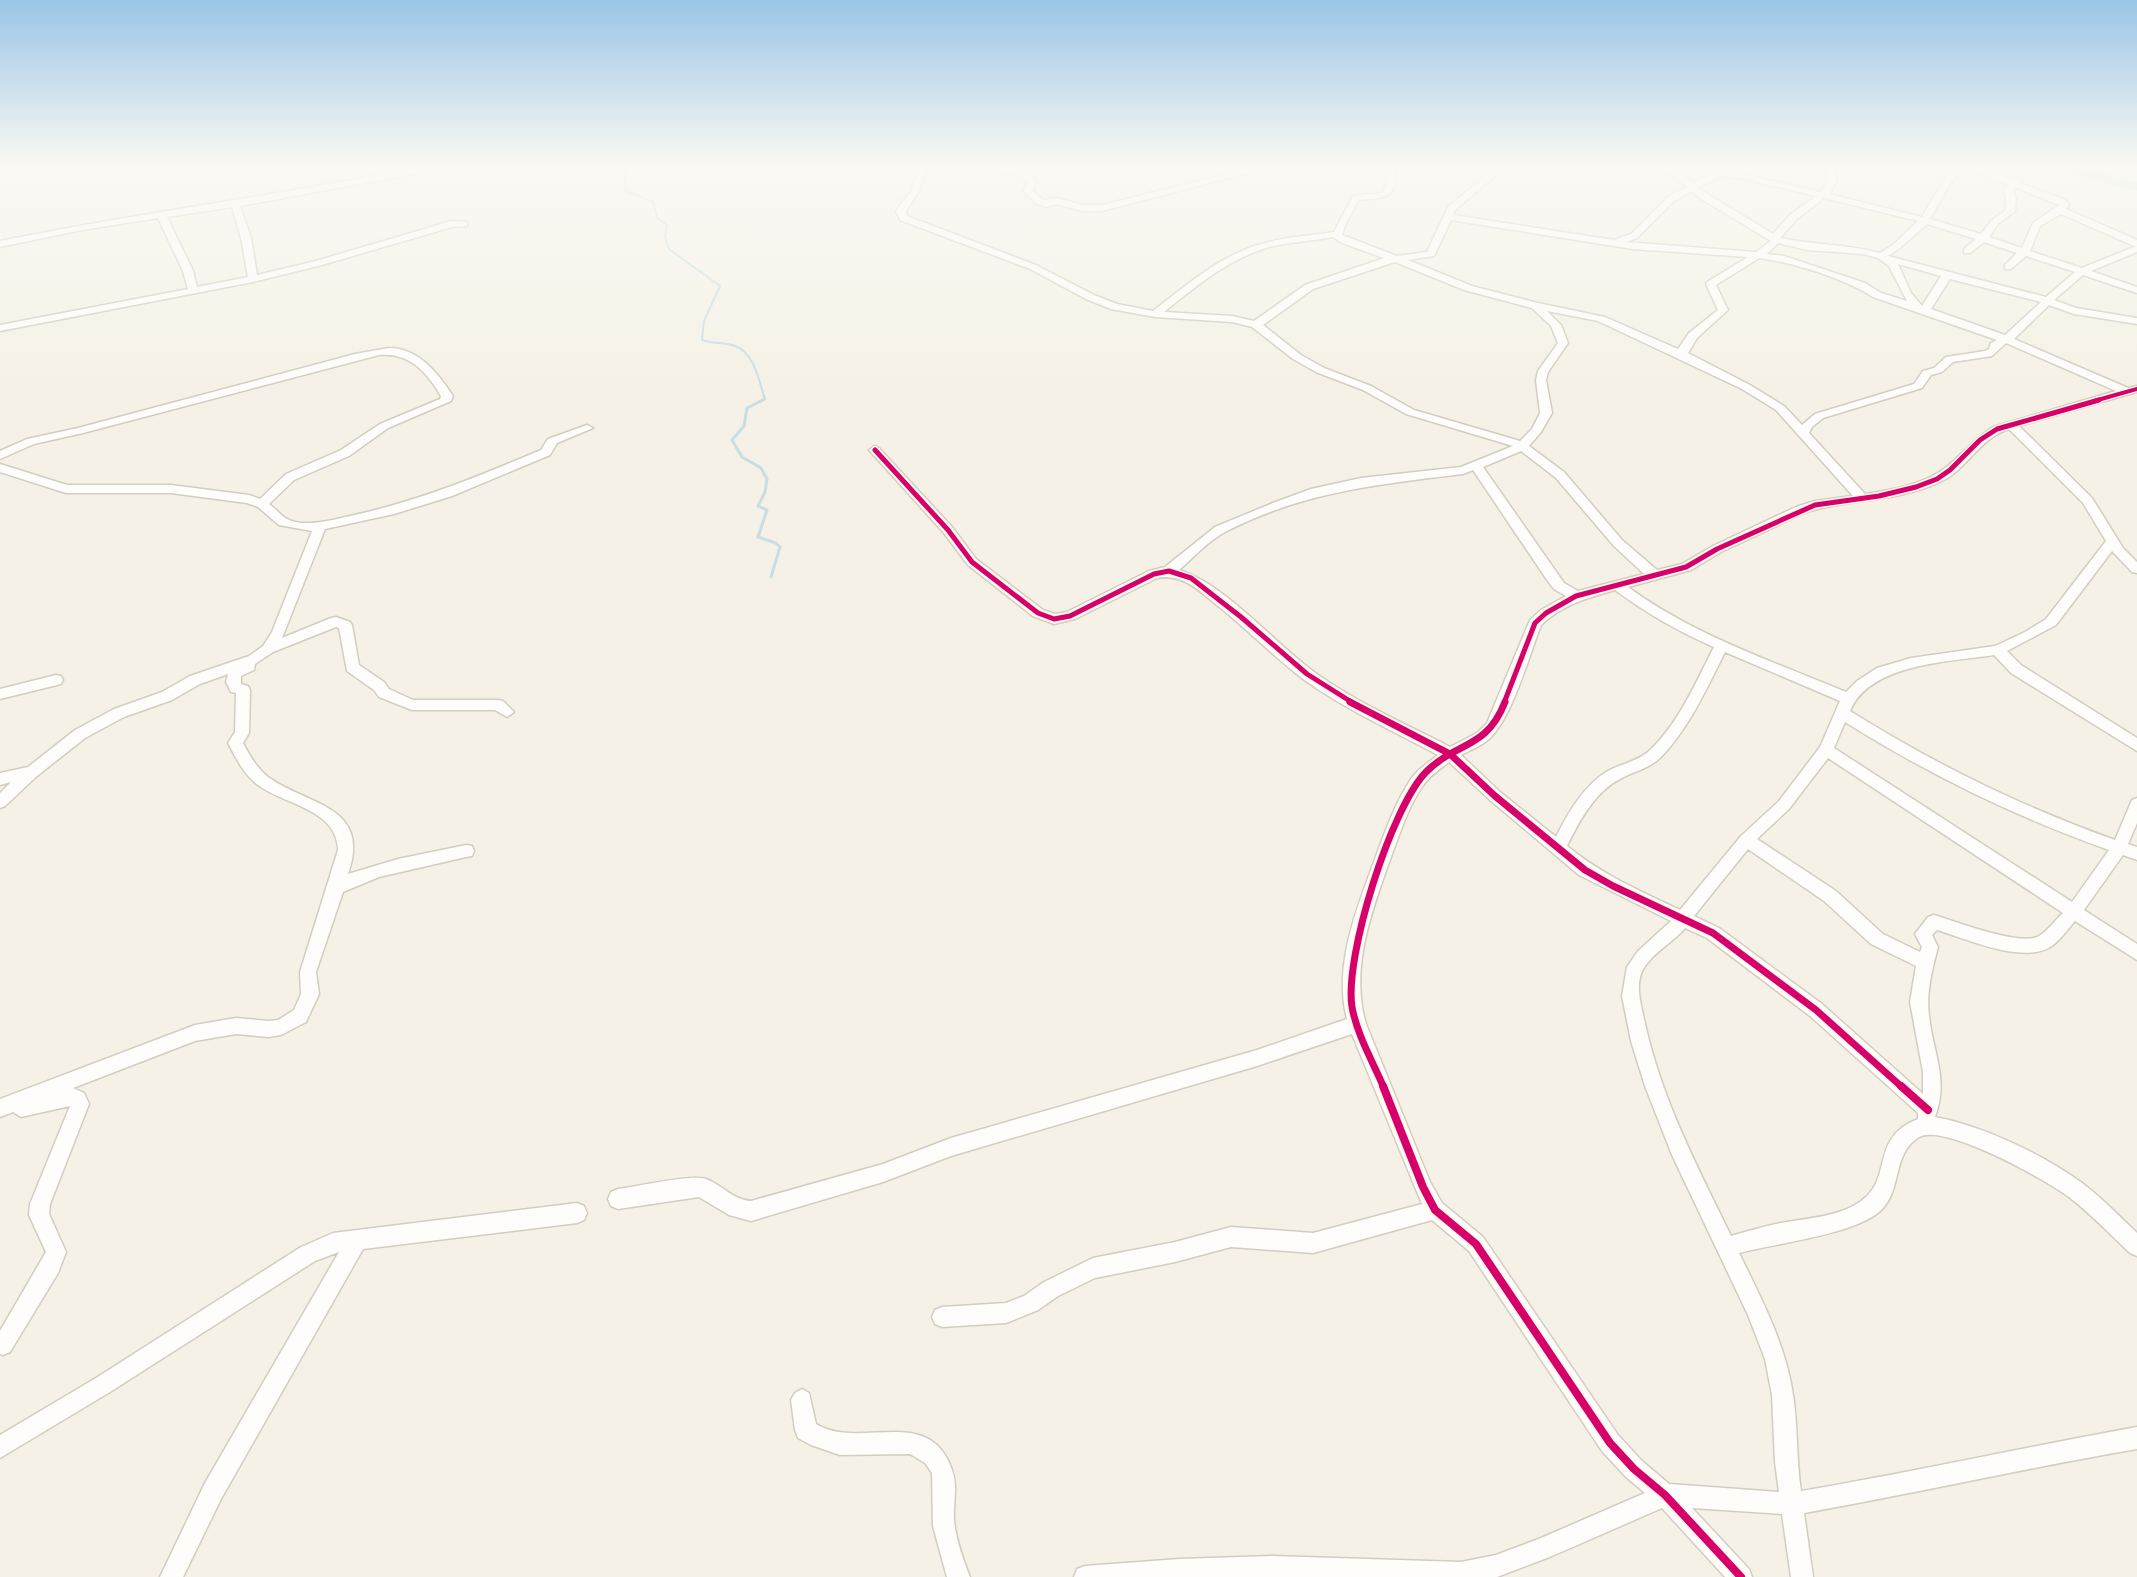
<svg xmlns="http://www.w3.org/2000/svg" width="2137" height="1577" font-family="Manrope,sans-serif">
	<rect width="100%" height="100%" fill="#f5f1e6"/>
	<g fill="none" stroke-linecap="round" stroke-linejoin="round">
		<path stroke="#c9dee4" stroke-width="2" d="M 624,164 L 626,191 L 653,202 L 658,219 L 667,225 L 665,236 L 669,249 L 720,286 L 704,321 L 702,340 C 713,344 725,342 735,346 C 755,353 759,382 765,399 L 760,401"/>
		<path stroke="#c9dee4" stroke-width="3" d="M 763,400 L 747,408 L 744,426 L 732,440 L 742,457 L 761,468 L 767,479 L 765,492 L 758,506 L 767,510 L 758,537 L 776,543 L 780,547 L 771,577"/>
		<path fill="#c9dee4" fill-rule="evenodd" d="M 2061,164 C 2085,164 2113,176 2137,183 L 2137,191 L 2079,176 Z"/>
		<defs>
			<path id="minor" d="M 418,164 L 427,164 L 414,174 L 240,206 L 251,238 L 257,275 L 316,261 L 451,221 L 467,222 L 467,226 L 452,227 L 322,265 L 253,282 L 0,331 L 0,325 L 188,289 L 183,271 L 158,218 L 82,230 L 0,247 L 0,241 C 137,213 274,196 411,169 ZM 232,207 L 241,238 L 248,277 L 197,287 L 193,271 L 167,217 Z
				M 920,164 L 928,164 L 919,191 L 906,211 L 907,216 L 1036,265 L 1094,295 L 1117,304 L 1153,311 C 1189,283 1224,252 1269,242 C 1290,236 1312,236 1334,232 L 1353,196 L 1382,193 L 1388,179 L 1387,164 L 1395,164 C 1398,199 1389,197 1359,200 L 1346,223 L 1342,235 L 1397,256 L 1427,252 L 1448,207 L 1500,164 L 1509,164 L 1455,210 L 1453,215 L 1614,240 L 1631,234 L 1668,197 L 1686,187 L 1675,177 L 1645,164 C 1664,164 1679,171 1693,183 L 1730,164 L 1734,167 L 1729,171 L 1821,192 L 1828,180 L 1825,164 L 1833,164 L 1837,180 L 1829,194 L 1922,217 L 1942,183 L 1958,164 L 1970,164 L 2021,181 L 2022,184 L 2066,200 L 2069,205 L 2066,209 L 2137,240 L 2137,252 L 2091,271 L 2137,287 L 2137,293 L 2083,275 L 2054,300 L 2076,308 L 2137,318 L 2137,324 L 2074,314 L 2049,305 L 2014,339 L 2128,388 L 2137,386 L 2137,392 L 2019,426 L 2092,498 L 2123,548 L 2137,562 L 2137,573 L 2132,572 L 2112,551 L 2056,625 L 2007,651 L 2021,665 L 2137,738 L 2137,751 L 2011,673 L 1994,655 C 1950,662 1870,663 1850,711 C 1933,763 2022,807 2115,840 L 2132,800 L 2137,798 L 2137,823 L 2128,844 L 2137,847 L 2137,860 L 2123,855 L 2084,910 L 2137,944 L 2137,960 L 2075,921 C 2068,929 2061,939 2053,945 C 2026,966 1967,939 1937,930 L 1932,935 L 1938,947 C 1932,970 1926,992 1929,1016 C 1933,1054 1949,1078 1935,1117 C 1983,1126 2042,1154 2082,1183 C 2102,1198 2119,1216 2137,1233 L 2137,1256 L 2130,1253 C 2110,1234 2091,1214 2069,1197 C 2046,1180 1945,1123 1919,1137 C 1891,1154 1903,1192 1879,1212 C 1851,1235 1777,1243 1739,1253 C 1761,1298 1786,1345 1793,1395 C 1798,1426 1796,1459 1801,1491 C 1914,1472 2025,1447 2137,1427 L 2137,1449 C 2026,1468 1916,1493 1804,1513 L 1813,1577 L 1791,1577 L 1782,1514 L 1692,1508 L 1749,1569 L 1752,1577 L 1725,1577 L 1662,1508 L 1552,1556 L 1497,1577 L 1074,1577 L 1077,1569 L 1085,1566 L 1179,1559 L 1273,1556 L 1461,1562 L 1496,1555 L 1541,1538 L 1645,1493 L 1626,1477 L 1602,1451 L 1469,1251 L 1432,1220 L 1313,1253 L 1231,1247 L 1175,1262 L 1095,1278 L 1058,1296 L 1038,1310 L 1006,1323 L 942,1327 L 935,1324 L 932,1317 L 935,1310 L 942,1307 L 1006,1303 L 1024,1296 L 1044,1282 L 1093,1258 L 1175,1242 L 1231,1227 L 1313,1233 L 1422,1204 L 1352,1034 L 1257,1066 L 951,1156 L 883,1182 L 751,1221 L 729,1215 L 699,1197 L 618,1209 L 611,1206 L 608,1199 L 611,1192 L 618,1189 C 637,1187 690,1174 706,1179 C 722,1185 733,1200 751,1201 L 883,1164 L 951,1138 L 1257,1050 L 1347,1019 C 1333,966 1357,908 1375,859 C 1385,832 1395,803 1411,779 C 1418,769 1429,762 1438,755 C 1393,731 1345,709 1303,679 C 1273,656 1246,628 1217,605 C 1198,590 1182,573 1157,578 L 1075,619 L 1054,624 L 1033,616 L 968,565 L 944,533 L 869,450 L 875,446 L 879,448 L 952,527 L 976,559 L 1043,610 L 1055,614 L 1067,612 L 1149,571 L 1165,567 L 1215,527 L 1273,503 L 1311,489 L 1361,478 L 1461,467 L 1513,446 L 1406,414 L 1363,390 L 1316,372 L 1293,359 L 1252,327 L 1232,322 L 1155,317 L 1111,309 L 1086,299 L 1030,269 L 900,220 L 896,211 L 911,191 ZM 1964,168 L 2009,185 L 2004,189 L 2006,200 L 2006,210 L 1992,220 L 1981,234 L 1930,219 L 1950,184 ZM 1721,176 L 1745,179 L 1816,196 L 1790,215 L 1773,234 L 1698,188 ZM 2017,188 L 2059,205 L 2033,223 L 2022,248 L 1989,237 L 1998,224 L 2015,211 L 2016,200 L 2013,190 ZM 1692,191 L 1698,197 L 1771,241 L 1756,252 L 1626,242 L 1637,238 L 1674,201 ZM 1824,198 L 1918,221 L 1894,244 L 1880,253 C 1847,244 1813,245 1780,238 L 1797,219 ZM 2061,214 L 2134,246 L 2136,246 L 2082,268 L 2030,251 L 2040,226 ZM 1451,220 L 1633,249 L 1748,257 L 1707,282 L 1706,284 L 1718,310 L 1689,333 L 1678,349 L 1605,317 L 1538,303 L 1472,286 L 1408,260 L 1434,256 ZM 1927,224 L 1976,239 L 1964,249 L 1964,253 L 1970,253 L 1984,242 L 2017,253 L 2005,265 L 2005,269 L 2011,269 L 2026,256 L 2075,272 L 2046,297 L 1888,256 L 1900,248 ZM 1333,237 L 1342,243 L 1384,258 L 1305,285 L 1254,321 L 1232,316 L 1164,312 C 1197,285 1231,257 1273,246 C 1293,242 1313,241 1333,237 ZM 1778,243 L 1807,250 L 1863,254 L 1878,258 L 1889,266 L 1907,301 L 1881,293 L 1865,283 L 1784,256 L 1767,254 ZM 1759,258 C 1795,263 1843,278 1873,297 L 1997,340 L 1991,343 L 1989,349 L 1985,351 L 1946,357 L 1934,368 L 1923,371 L 1914,384 L 1815,414 L 1802,425 L 1784,406 L 1750,385 L 1688,353 L 1697,338 L 1728,310 L 1716,285 ZM 1395,262 L 1464,290 L 1532,308 L 1551,326 L 1558,343 L 1538,371 L 1536,380 L 1540,413 L 1532,429 L 1520,441 L 1414,410 L 1371,386 L 1324,368 L 1301,355 L 1263,325 L 1313,289 ZM 1898,264 L 1941,276 L 1922,306 L 1911,293 ZM 1950,279 L 2041,302 L 2005,335 L 1931,309 ZM 1547,311 L 1598,321 L 1742,389 L 1776,410 L 1853,496 L 1815,501 L 1796,507 L 1713,546 L 1682,564 L 1657,570 L 1622,540 L 1564,472 L 1529,446 L 1541,432 L 1552,413 L 1546,380 L 1548,372 L 1568,343 L 1561,325 ZM 2006,343 L 2116,391 L 1993,427 C 1974,439 1961,456 1944,469 C 1922,485 1892,490 1865,494 L 1809,433 L 1812,427 L 1823,418 L 1922,388 L 1931,375 L 1942,372 L 1953,362 L 1992,356 ZM 2009,429 L 2083,503 L 2106,541 L 2046,619 L 2025,632 L 1995,646 L 1911,658 L 1877,668 L 1857,681 L 1846,692 C 1772,661 1693,635 1628,587 L 1691,570 L 1721,552 L 1804,513 C 1848,498 1896,503 1940,482 C 1967,470 1979,438 2009,429 ZM 1521,451 L 1556,478 L 1614,546 L 1644,574 L 1578,591 L 1564,583 L 1483,467 ZM 1473,470 L 1547,580 L 1554,589 L 1566,596 L 1541,610 L 1530,620 L 1487,723 L 1477,733 L 1450,747 C 1404,723 1355,702 1314,672 C 1273,642 1225,584 1179,570 C 1193,558 1208,541 1225,532 C 1302,492 1379,484 1463,474 ZM 1615,590 C 1646,613 1679,632 1714,647 C 1696,682 1678,725 1648,752 C 1636,762 1620,764 1606,772 C 1583,787 1568,813 1556,837 L 1500,792 L 1461,755 C 1470,750 1481,746 1489,739 C 1512,718 1529,656 1541,625 C 1562,605 1587,598 1615,590 ZM 1725,652 L 1840,701 L 1820,747 L 1779,801 L 1741,836 L 1680,910 C 1640,891 1601,874 1567,846 C 1579,821 1595,792 1620,779 C 1634,771 1649,769 1661,757 C 1689,728 1707,688 1725,652 ZM 1845,722 C 1928,774 2016,817 2109,850 L 2072,902 L 1834,748 ZM 1828,758 L 2063,913 C 2055,920 2048,931 2039,936 C 2021,947 1955,921 1934,915 L 1928,917 L 1915,934 L 1922,947 L 1920,952 L 1883,934 L 1836,891 L 1757,839 L 1789,809 ZM 1449,762 L 1490,800 L 1579,875 L 1671,921 L 1638,951 L 1627,967 L 1622,996 L 1631,1041 L 1645,1086 L 1672,1155 L 1748,1315 L 1765,1359 L 1772,1395 L 1775,1462 L 1779,1492 L 1669,1484 L 1642,1461 L 1618,1435 L 1483,1237 L 1442,1203 L 1430,1182 L 1366,1024 C 1349,967 1373,908 1392,854 C 1401,831 1408,807 1422,787 C 1429,776 1440,769 1449,762 ZM 1748,849 L 1824,901 L 1871,944 L 1916,966 L 1910,1002 L 1923,1072 L 1923,1094 L 1822,1004 L 1719,928 L 1694,916 ZM 1685,928 L 1707,938 L 1810,1016 L 1918,1113 L 1918,1119 C 1872,1137 1891,1173 1867,1196 C 1845,1218 1804,1218 1776,1224 C 1761,1227 1746,1232 1731,1236 C 1697,1166 1660,1096 1644,1019 C 1641,1005 1636,988 1641,974 C 1648,955 1673,943 1685,928 Z
				M 957,164 C 979,164 1022,164 1037,181 L 1032,190 L 1043,200 L 1057,198 L 1082,205 L 1102,205 L 1267,164 L 1282,164 L 1102,211 L 1082,211 L 1057,204 L 1046,207 L 1037,204 L 1023,191 L 1028,181 L 1022,176 Z
				M 389,348 C 418,348 438,373 453,396 L 451,401 L 388,428 L 349,456 L 294,480 L 269,504 C 275,508 281,516 287,519 C 306,528 331,520 350,516 C 419,501 477,477 541,450 L 548,439 L 587,425 L 593,428 L 557,443 L 550,455 L 452,496 L 394,514 L 325,529 L 282,638 L 331,618 L 336,617 L 350,622 L 352,625 L 359,665 L 384,682 L 389,689 L 413,700 L 498,700 L 503,701 L 514,712 L 507,717 L 495,710 L 412,710 L 379,697 L 374,690 L 347,671 L 339,628 L 336,627 L 273,652 L 255,664 L 254,670 L 241,676 L 241,684 L 248,686 L 250,690 L 249,733 L 243,743 C 249,755 257,768 268,777 C 308,806 372,805 348,874 L 398,859 L 466,845 L 472,846 L 474,851 L 472,856 L 466,857 L 379,877 L 343,892 L 316,972 L 319,994 L 306,1022 L 281,1035 L 269,1037 L 236,1034 L 195,1041 L 73,1088 L 84,1093 L 89,1104 L 50,1204 L 49,1214 L 66,1252 L 58,1273 L 10,1352 L 3,1355 L 0,1354 L 0,1331 L 46,1252 L 29,1215 L 30,1204 L 70,1106 L 21,1117 L 13,1112 L 0,1117 L 0,1099 L 195,1025 L 236,1018 L 269,1021 L 278,1020 L 294,1010 L 301,994 L 300,972 L 338,850 C 337,809 285,805 258,785 C 244,775 236,758 228,743 L 235,732 L 236,693 L 231,692 L 226,682 L 228,674 L 200,684 L 172,700 L 124,717 L 85,738 L 37,776 L 5,806 L 0,808 L 0,793 L 11,782 L 0,785 L 0,773 L 28,767 L 75,730 L 114,709 L 162,692 L 190,676 L 249,656 L 263,646 L 272,632 L 312,531 L 279,525 L 258,507 L 247,503 L 171,493 L 66,493 L 0,472 L 0,464 L 67,485 L 171,485 L 249,495 L 260,499 L 286,474 L 341,450 L 380,424 L 440,399 L 441,396 C 427,372 409,352 379,355 L 83,433 L 34,444 L 0,459 L 0,451 L 27,439 L 78,428 L 355,354 Z
				M 56,675 L 61,676 L 63,680 L 61,684 L 0,699 L 0,689 Z
				M 577,1203 L 584,1206 L 587,1213 L 584,1220 L 577,1223 L 363,1249 L 221,1499 L 183,1577 L 160,1577 L 205,1483 L 339,1252 L 315,1261 L 110,1392 L 0,1458 L 0,1435 L 96,1378 L 301,1247 L 333,1233 Z
				M 802,1389 L 809,1393 L 816,1424 C 860,1451 929,1403 952,1470 C 958,1486 953,1503 954,1520 C 956,1540 963,1559 970,1577 L 947,1577 L 945,1570 L 933,1526 L 932,1473 L 925,1463 L 910,1454 L 840,1455 L 811,1445 L 798,1438 L 795,1430 L 791,1400 L 795,1393 Z"/>
		</defs>
		<use href="#minor" stroke="#d3cdc1" stroke-width="3"/>
		<use href="#minor" fill="#fefdfb" fill-rule="evenodd"/>
		<defs>
			<path id="cycleway-far3" d="M 2094,401 L 2137,389"/>
			<path id="cycleway-far2" d="M 875,450 L 948,530 L 972,562 L 1038,613 L 1054,619 L 1070,616 L 1154,574 L 1169,571 L 1191,578 L 1241,617 L 1307,674 L 1353,703
				M 1504,703 L 1535,623 L 1546,613 L 1576,596 L 1686,567 L 1717,549 L 1815,505 L 1879,496 L 1916,487 L 1937,479 L 1950,470 L 1980,440 L 1997,429 L 2099,400"/>
			<path id="cycleway-far1" d="M 1350,702 L 1450,754 L 1495,796 L 1585,870 L 1613,886 L 1713,933 L 1816,1010 L 1903,1088
				M 1384,1088 C 1373,1062 1357,1035 1352,1007 C 1344,957 1391,808 1426,772 C 1457,741 1486,750 1505,702"/>
			<path id="cycleway" d="M 1383,1086 L 1423,1187 L 1435,1210 L 1476,1244 L 1610,1443 L 1634,1469 L 1665,1495 L 1741,1577
				M 1901,1086 L 1928,1110"/>
		</defs>
		<use href="#cycleway-far3" stroke="#fef8e5" stroke-width="6"/>
		<use href="#cycleway-far2" stroke="#fef8e5" stroke-width="8"/>
		<use href="#cycleway-far1" stroke="#fef8e5" stroke-width="10"/>
		<use href="#cycleway" stroke="#fef8e5" stroke-width="12"/>
		<use href="#cycleway-far3" stroke="#d6006c" stroke-width="4"/>
		<use href="#cycleway-far2" stroke="#d6006c" stroke-width="5"/>
		<use href="#cycleway-far1" stroke="#d6006c" stroke-width="7"/>
		<use href="#cycleway" stroke="#d6006c" stroke-width="8"/>
	</g>
	<linearGradient id="sky" x2="0" y2="1"><stop stop-color="#9bc5e6"/><stop offset="0.43" stop-color="#faf9f4"/><stop offset="1" stop-color="#faf9f4" stop-opacity="0"/></linearGradient>
	<rect width="2137" height="385" fill="url(#sky)"/>
</svg>
